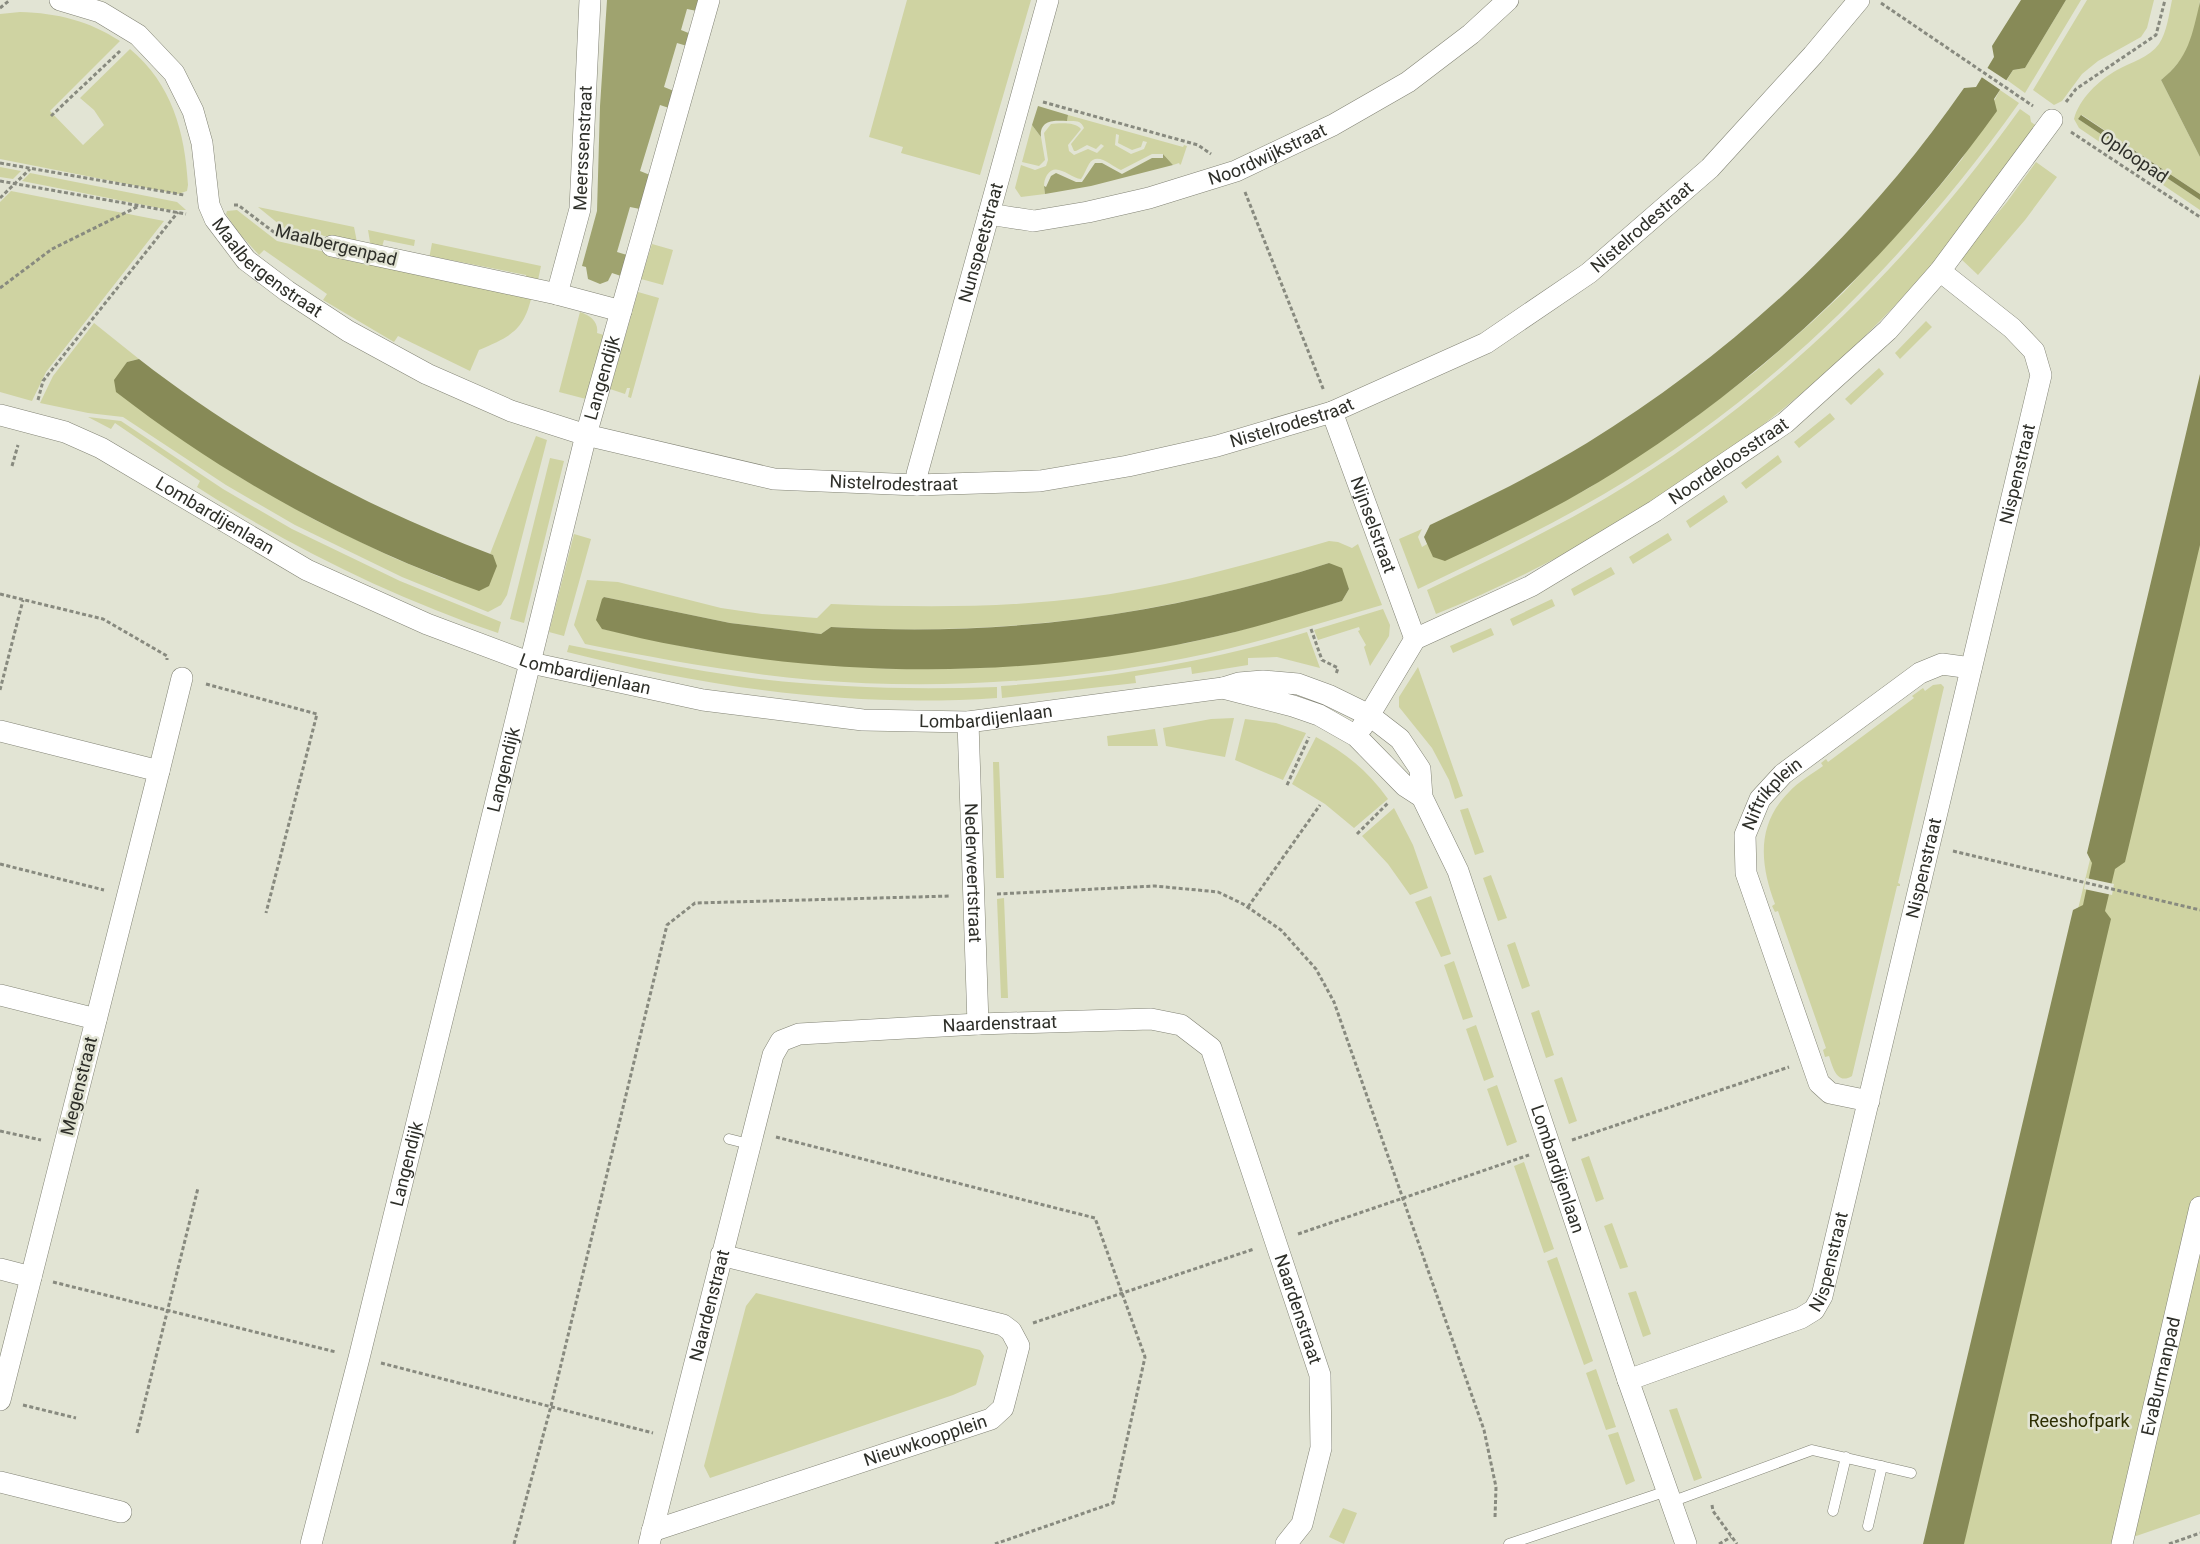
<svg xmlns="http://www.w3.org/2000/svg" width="2200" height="1544" font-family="Roboto,sans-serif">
	<rect width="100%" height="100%" fill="#e2e4d4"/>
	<path fill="#cfd3a2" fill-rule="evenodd" d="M 907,0 L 1031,0 L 980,175 L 901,153 L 903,147 L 869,137 Z
		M 2066,0 L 2081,0 L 2025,93 L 2007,80 L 2013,70 L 2025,68 Z
		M 2087,0 L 2154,0 L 2147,28 L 2141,37 L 2098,61 L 2082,74 L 2062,101 L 2054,105 L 2033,90 Z
		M 2172,0 L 2200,0 C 2197,32 2187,60 2161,80 L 2200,157 L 2200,194 L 2082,115 L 2078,119 L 2200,200 L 2200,210 L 2079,128 L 2074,119 C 2079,99 2099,80 2117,70 C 2131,62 2149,58 2159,44 C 2167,32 2169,14 2172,0 Z
		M 20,12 C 58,13 89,21 120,41 L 50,111 L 83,145 L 104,125 L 94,110 L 80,98 L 130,49 C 172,84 185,132 188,185 L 187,191 L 178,194 L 0,159 L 0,14 Z
		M 2000,90 L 2019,103 C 1908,259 1770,397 1604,494 C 1544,529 1481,559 1418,589 L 1399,539 L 1422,529 L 1418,537 L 1422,547 L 1427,544 L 1426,539 L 1433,554 L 1484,543 L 1589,488 L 1685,425 L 1756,371 L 1811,323 L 1844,292 L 1924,205 L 1962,159 Z
		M 2020,109 L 2030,116 L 2031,122 L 2040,128 C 1999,183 1958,237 1911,288 C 1786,427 1609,544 1436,614 L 1427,590 C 1487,561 1548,532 1606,498 C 1771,401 1909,264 2020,109 Z
		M 1068,115 L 1183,147 L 1184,145 L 1187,146 L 1181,164 L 1180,165 L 1179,163 L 1173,165 L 1163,154 L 1152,154 L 1121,170 C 1111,166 1097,151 1089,164 C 1086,169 1084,175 1081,179 C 1070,178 1056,161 1047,175 C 1043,182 1044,186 1045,194 L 1021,197 L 1015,188 L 1021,165 L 1035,170 L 1046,166 L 1048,160 L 1044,133 L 1051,124 C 1060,123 1076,122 1081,129 L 1068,145 L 1069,151 L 1074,155 L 1088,149 L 1097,153 L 1104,146 L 1101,144 L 1096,149 L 1087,145 L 1076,151 L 1074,151 L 1071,144 L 1084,128 C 1081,120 1075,121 1067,121 ZM 1116,134 L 1119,135 L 1118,143 L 1132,150 L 1141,147 L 1143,141 L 1147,142 L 1144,149 L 1131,154 L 1115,145 Z
		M 1032,125 L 1041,137 L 1045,160 L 1039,166 L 1022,162 Z
		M 2036,162 L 2057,177 L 2025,220 L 1978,275 L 1960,258 L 2007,202 Z
		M 0,167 L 21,171 L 13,179 L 0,177 Z
		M 30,173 L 177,202 L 186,210 L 169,210 L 22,181 Z
		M 11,191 L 164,221 L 46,372 L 32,401 L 0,392 L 0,202 Z
		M 258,207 L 354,227 L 357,242 L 285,229 Z
		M 237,210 L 277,241 L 330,253 L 330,257 L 532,295 C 524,331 511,336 479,350 L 470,371 L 398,336 L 394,342 L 323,300 L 327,294 L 264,250 L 259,255 L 238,232 L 226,214 L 227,211 Z
		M 368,230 L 415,240 L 414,246 L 384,240 L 381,250 L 371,248 Z
		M 432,243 L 541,266 L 538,280 L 526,278 L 526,275 L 435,257 L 429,259 Z
		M 652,244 L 673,250 L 663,285 L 641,279 Z
		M 638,292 L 659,298 L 631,398 L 628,397 L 630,388 L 627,388 L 625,394 L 610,389 Z
		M 580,312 C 590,315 599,322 597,333 L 604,335 L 586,399 L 559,392 Z
		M 1926,321 L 1932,327 L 1900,359 L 1895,353 Z
		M 94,323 L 139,359 L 127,362 L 117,379 L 164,427 L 238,476 L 315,520 L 394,558 L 445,579 L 489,583 L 495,568 L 493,555 L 490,554 L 536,436 L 547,440 L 507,595 L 501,605 L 488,612 L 402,577 L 295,525 L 226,485 L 123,417 L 88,413 L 40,403 L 53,376 Z
		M 1879,368 L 1884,374 L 1851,405 L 1845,399 Z
		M 2200,406 L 2200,1514 L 2113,1544 L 1924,1544 Z
		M 1830,413 L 1835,419 L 1799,448 L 1794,442 Z
		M 88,417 L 121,421 L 223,489 L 292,529 L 400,581 L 501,622 L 498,633 C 392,597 291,547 197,487 L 200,481 L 115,423 L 111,429 Z
		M 1778,455 L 1782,462 L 1746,489 L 1741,483 Z
		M 550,458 L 564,461 L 524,623 L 510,619 Z
		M 1724,495 L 1728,502 L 1690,528 L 1686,521 Z
		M 1668,533 L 1672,540 L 1633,564 L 1629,557 Z
		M 574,534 L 591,539 L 564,636 L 549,632 Z
		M 1329,541 L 1338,542 L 1352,548 L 1358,544 L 1382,605 C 1317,624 1252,645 1186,658 C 1063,682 938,690 813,680 C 736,673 660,659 585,644 L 574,625 L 587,580 L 618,582 L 721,608 L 762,614 L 817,618 L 831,604 C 906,607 979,608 1054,601 C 1148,593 1239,567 1329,541 ZM 1329,563 L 1342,571 L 1349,589 L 1342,601 L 1231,633 L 1187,643 L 1085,659 L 981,668 L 892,669 L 803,663 L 700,650 L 603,629 L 598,617 L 604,597 L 730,623 L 821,634 L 831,627 C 1004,637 1164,616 1329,563 Z
		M 1611,567 L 1615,574 L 1574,596 L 1571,589 Z
		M 1552,599 L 1555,606 L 1513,626 L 1510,619 Z
		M 1383,609 L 1390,625 L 1389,636 L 1370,666 L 1364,647 L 1366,645 L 1358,631 L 1360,630 L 1359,627 L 1318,640 L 1314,630 Z
		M 1491,628 L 1494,635 L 1453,653 L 1450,646 Z
		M 1307,632 L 1320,668 L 1277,657 L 1248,658 L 1248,665 L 1192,674 L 1191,667 L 1135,676 L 1136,683 L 1002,698 L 1001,686 C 1109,678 1204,663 1307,632 Z
		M 569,645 C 629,657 690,670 751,678 C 833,688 915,690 997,687 L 997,698 C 850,708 709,688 567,652 Z
		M 1418,667 L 1463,796 L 1455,799 L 1449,780 L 1432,748 L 1399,707 L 1399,697 Z
		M 1941,684 L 1944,687 L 1898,883 L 1900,884 L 1900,886 L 1897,886 L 1852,1076 C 1837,1085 1833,1068 1829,1056 L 1825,1057 L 1823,1050 L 1826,1048 L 1778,911 L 1775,912 L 1772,906 L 1775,904 C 1760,864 1756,825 1789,792 C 1798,782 1812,774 1823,766 L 1821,763 L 1826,759 L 1828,762 L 1914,698 L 1912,696 L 1923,688 L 1925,691 L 1933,685 Z
		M 1234,718 L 1225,757 L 1166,746 L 1163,728 L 1211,719 Z
		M 1245,719 L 1276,723 L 1306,733 L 1283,780 L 1235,760 Z
		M 1155,729 L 1158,746 L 1108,746 L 1107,736 Z
		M 1316,737 C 1345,752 1369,772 1388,799 L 1354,828 L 1325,804 L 1292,784 Z
		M 993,762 L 999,762 L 1004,878 L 996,878 Z
		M 1394,808 L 1413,845 L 1428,888 L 1410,895 L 1388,864 L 1362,836 Z
		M 1468,808 L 1484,852 L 1475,855 L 1460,810 Z
		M 1491,875 L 1507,918 L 1498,921 L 1483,878 Z
		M 1431,896 L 1451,954 L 1441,957 L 1415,902 Z
		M 1004,898 L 1008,998 L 1001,998 L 997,899 Z
		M 1515,942 L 1530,986 L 1522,989 L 1507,945 Z
		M 1454,961 L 1473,1017 L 1463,1020 L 1444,965 Z
		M 1539,1010 L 1554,1055 L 1546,1058 L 1531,1013 Z
		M 1476,1025 L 1494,1077 L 1484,1081 L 1466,1029 Z
		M 1562,1077 L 1577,1121 L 1569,1124 L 1554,1080 Z
		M 1497,1085 L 1517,1142 L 1507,1146 L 1487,1089 Z
		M 1589,1156 L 1604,1199 L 1596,1202 L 1581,1159 Z
		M 1524,1162 L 1554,1249 L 1544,1253 L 1514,1166 Z
		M 1612,1223 L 1628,1267 L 1620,1269 L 1604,1226 Z
		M 1557,1257 L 1593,1361 L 1584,1365 L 1547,1261 Z
		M 1636,1291 L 1651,1334 L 1643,1337 L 1628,1293 Z
		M 756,1293 L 980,1350 L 984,1356 L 976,1385 L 953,1395 L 710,1478 L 704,1466 L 746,1306 Z
		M 1596,1369 L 1616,1427 L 1606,1430 L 1586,1373 Z
		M 1677,1408 L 1702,1478 L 1694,1481 L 1669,1410 Z
		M 1618,1432 L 1635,1481 L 1626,1485 L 1608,1435 Z
		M 1343,1508 L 1357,1513 L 1344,1544 L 1329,1537 Z"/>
	<path fill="#9fa36f" d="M 607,0 L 700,0 L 697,11 L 687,9 L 681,30 L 691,34 L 687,46 L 677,43 L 664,87 L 674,91 L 669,108 L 660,105 L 640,171 L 650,175 L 640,209 L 630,207 L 617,252 L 627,255 L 621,276 L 612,273 L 608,281 L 600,284 L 588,279 L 586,267 L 582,266 L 597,211 L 600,106 Z
		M 2200,2 L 2200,157 L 2161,80 C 2189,58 2192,35 2200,2 Z
		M 1038,106 L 1068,115 L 1067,121 C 1054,120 1039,120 1041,137 L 1032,125 Z
		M 1163,154 L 1173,165 L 1091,186 L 1045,194 L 1044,186 L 1046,187 L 1051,176 L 1056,173 L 1076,182 L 1082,182 L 1095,163 L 1102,163 L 1122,174 L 1152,158 L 1163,158 Z"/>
	<path fill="#878a57" d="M 2021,0 L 2066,0 L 2025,68 L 2013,70 L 1994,99 L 1997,111 C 1894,255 1765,378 1615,472 C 1561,506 1503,534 1445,561 L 1433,557 L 1424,537 L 1430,525 C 1483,500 1536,474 1587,443 C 1735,352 1865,231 1964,88 L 1976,87 L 1994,57 L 1992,46 Z
		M 2081,115 L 2200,194 L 2200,200 L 2078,119 Z
		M 139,359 C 247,443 365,507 493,555 L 497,566 L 489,586 L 479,591 C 348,545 226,477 116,392 L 114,380 L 127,362 Z
		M 2200,374 L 2200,545 L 2125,862 L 2115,869 L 2105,911 L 2111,919 L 1964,1544 L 1923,1544 L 2073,910 L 2083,905 L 2092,863 L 2087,853 Z
		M 1329,563 L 1342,568 L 1349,589 L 1342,601 C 1296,615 1248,630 1200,640 C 1005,683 797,678 602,629 L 596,620 L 602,599 L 604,597 L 730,623 L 821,634 L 831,627 C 1006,637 1163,616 1329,563 Z"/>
	<path fill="#e2e4d4" d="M 1986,67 L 2009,82 L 2002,91 L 1980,76 Z
		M 2086,878 L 2114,884 L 2112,895 L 2084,889 Z"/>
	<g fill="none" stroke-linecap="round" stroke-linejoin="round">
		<defs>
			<path id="lane" d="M 729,1139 L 749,1144
				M 1671,1502 L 1812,1450 L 1911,1473
				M 1833,1511 L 1846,1457
				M 1868,1526 L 1882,1466
				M 1509,1544 L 1667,1491"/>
			<g id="street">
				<path id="s1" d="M 60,0 L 100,12 L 138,35 L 174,73 L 193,111 L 202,143 L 209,205 L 215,219 L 246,260 L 287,291 L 348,331 L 427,374 L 511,411 L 586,435 L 774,479 L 917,485 L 1040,481 L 1128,466 L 1217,446 L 1332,412 L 1486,343 L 1589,273 L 1710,168 L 1813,55 L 1859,0"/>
				<path id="s2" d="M 989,214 L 1034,221 L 1088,212 L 1149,198 L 1236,171 L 1333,125 L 1408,82 L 1471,34 L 1508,0"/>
				<path d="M 332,246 L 557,294 L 621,311"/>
				<path id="s3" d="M 557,294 L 580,209 L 590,0"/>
				<path id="s4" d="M 1332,412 L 1415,639"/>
				<path id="s5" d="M 0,415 L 65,432 L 101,448 L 307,570 L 427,624 L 531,663 L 703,700 L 863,720 L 968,722 L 1223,688"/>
				<path id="s6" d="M 917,485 L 917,474 L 1048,0"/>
				<path id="s7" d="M 968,722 L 978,1024"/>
				<path id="s8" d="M 1362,727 L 1415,639 L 1531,586 L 1655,511 L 1785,423 L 1888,330 L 1940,271 L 2052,120"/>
				<path d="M 0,731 L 159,771 L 0,1400"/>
				<path d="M 159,771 L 182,678"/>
				<path id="s9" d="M 1422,797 L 1405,786 L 1356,736 L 1319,715 L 1293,706 L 1223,688 L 1239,683 L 1263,681 L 1298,684 L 1328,695 L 1369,715 L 1400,739 L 1420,769 L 1422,797 L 1458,871 L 1628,1380 L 1686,1544"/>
				<path d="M 0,995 L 96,1019"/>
				<path id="s10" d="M 1869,1101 L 1830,1093 L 1819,1083 L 1746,873 L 1745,835 L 1760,799 L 1783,774 L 1920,673 L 1942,664 L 1971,668"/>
				<path d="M 0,1269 L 31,1277"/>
				<path id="s11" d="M 1628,1380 L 1801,1318 L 1814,1310 L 1822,1296 L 2041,375 L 2034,351 L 2012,328 L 1940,271"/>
				<path d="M 0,1482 L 121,1512"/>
				<path id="s12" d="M 652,1531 L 991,1419 L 1003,1408 L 1019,1346 L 1011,1331 L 1003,1325 L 721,1255"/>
				<path id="s13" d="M 311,1544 L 359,1358 L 586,435 L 709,0"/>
				<path id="s14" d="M 649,1544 L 773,1055 L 781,1041 L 799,1034 L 978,1024 L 1151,1019 L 1181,1025 L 1211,1048 L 1320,1375 L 1321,1448 L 1302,1524 L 1286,1544"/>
				<path id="s15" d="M 2122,1544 L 2200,1207"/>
			</g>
		</defs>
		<use href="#lane" stroke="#828375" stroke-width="11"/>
		<use href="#street" stroke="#828375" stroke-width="22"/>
		<path stroke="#888a7f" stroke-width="3" stroke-dasharray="4 2.5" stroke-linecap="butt" d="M 1881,3 L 2033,106
			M 0,8 L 10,0
			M 1043,102 L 1198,145 L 1211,154
			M 2066,102 L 2076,89 L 2156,35 L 2165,0
			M 51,116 L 120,51
			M 2071,132 L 2200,217
			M 0,163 L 184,195
			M 0,181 L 186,214
			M 1245,192 L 1324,391
			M 0,198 L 30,169
			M 234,205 L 238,205 L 275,233 L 310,241
			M 0,288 L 52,249 L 139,206
			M 38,400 L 43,381 L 178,212
			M 12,466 L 18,445
			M 0,594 L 103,619 L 167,656 L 167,660
			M 1311,629 L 1322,660 L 1338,668 L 1336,674
			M 206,684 L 317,714 L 266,913
			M 0,690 L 23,600
			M 1287,785 L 1309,737
			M 1357,834 L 1389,802
			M 1953,851 L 2200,910
			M 0,864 L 104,890
			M 997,894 L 1155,886 L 1218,892 L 1243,904 L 1281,930 L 1316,969 L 1334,1002 L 1484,1430 L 1496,1487 L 1495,1518
			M 1248,907 L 1320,805
			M 0,1131 L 41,1140
			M 776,1137 L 1095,1218 L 1145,1357 L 1113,1503 L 995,1544
			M 1572,1140 L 1789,1067
			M 1298,1234 L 1529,1155
			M 53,1282 L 336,1352
			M 1033,1323 L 1254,1249
			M 381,1363 L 653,1433
			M 23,1405 L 76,1418
			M 137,1433 L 198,1188
			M 1712,1505 L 1713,1511 L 1737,1544
			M 514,1544 L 551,1406 L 667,925 L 695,903 L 951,896
			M 1719,1544 L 1731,1537
			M 2169,1544 L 2200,1533"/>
		<use href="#lane" stroke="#fff" stroke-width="10"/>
		<use href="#street" stroke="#fff" stroke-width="21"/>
	</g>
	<g text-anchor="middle" stroke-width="5" stroke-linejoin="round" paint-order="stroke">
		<g font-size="18" fill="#2e2f29" stroke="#e2e4d4">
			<text dy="6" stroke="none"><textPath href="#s3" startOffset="149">Meerssenstraat</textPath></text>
			<text dy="6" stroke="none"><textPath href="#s2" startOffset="289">Noordwijkstraat</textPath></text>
			<text transform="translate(2134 157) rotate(34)" y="6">Oploopad</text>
			<text dy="6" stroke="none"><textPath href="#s1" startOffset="1851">Nistelrodestraat</textPath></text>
			<text dy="6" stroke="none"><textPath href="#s6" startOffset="251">Nunspeetstraat</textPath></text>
			<text transform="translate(336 245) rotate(14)" y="6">Maalbergenpad</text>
			<text dy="6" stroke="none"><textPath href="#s1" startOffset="364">Maalbergenstraat</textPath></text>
			<text dy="6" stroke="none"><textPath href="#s13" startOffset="1202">Langendijk</textPath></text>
			<text dy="6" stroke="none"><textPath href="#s1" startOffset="1446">Nistelrodestraat</textPath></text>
			<text dy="6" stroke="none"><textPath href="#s8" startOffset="464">Noordeloosstraat</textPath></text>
			<text dy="6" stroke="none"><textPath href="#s11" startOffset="1060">Nispenstraat</textPath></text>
			<text dy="6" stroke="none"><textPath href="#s1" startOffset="1041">Nistelrodestraat</textPath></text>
			<text dy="6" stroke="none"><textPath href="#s5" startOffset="239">Lombardijenlaan</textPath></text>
			<text dy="6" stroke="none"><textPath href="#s4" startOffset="120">Nijnselstraat</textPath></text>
			<text dy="6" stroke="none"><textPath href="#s5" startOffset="644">Lombardijenlaan</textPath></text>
			<text dy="6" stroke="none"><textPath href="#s5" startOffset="1049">Lombardijenlaan</textPath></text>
			<text dy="6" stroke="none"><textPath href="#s13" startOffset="798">Langendijk</textPath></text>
			<text dy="6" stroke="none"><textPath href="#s10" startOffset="365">Niftrikplein</textPath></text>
			<text dy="6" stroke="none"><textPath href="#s11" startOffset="655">Nispenstraat</textPath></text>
			<text dy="6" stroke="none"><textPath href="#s7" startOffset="151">Nederweertstraat</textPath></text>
			<text dy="6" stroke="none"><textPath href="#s14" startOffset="741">Naardenstraat</textPath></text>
			<text transform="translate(79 1086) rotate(-76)" y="6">Megenstraat</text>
			<text dy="6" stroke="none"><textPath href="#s13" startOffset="392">Langendijk</textPath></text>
			<text dy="6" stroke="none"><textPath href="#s9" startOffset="886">Lombardijenlaan</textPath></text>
			<text dy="6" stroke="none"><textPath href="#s11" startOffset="250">Nispenstraat</textPath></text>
			<text dy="6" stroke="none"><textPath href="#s14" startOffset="246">Naardenstraat</textPath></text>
			<text dy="6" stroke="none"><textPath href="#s14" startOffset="1236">Naardenstraat</textPath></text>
			<text dy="6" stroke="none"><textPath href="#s15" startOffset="172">EvaBurmanpad</textPath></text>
			<text dy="6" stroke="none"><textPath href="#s12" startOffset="288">Nieuwkoopplein</textPath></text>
		</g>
		<g font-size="18" fill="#2e2f04" stroke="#e2e4d4">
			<text x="2079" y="1427">Reeshofpark</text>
		</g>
	</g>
</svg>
